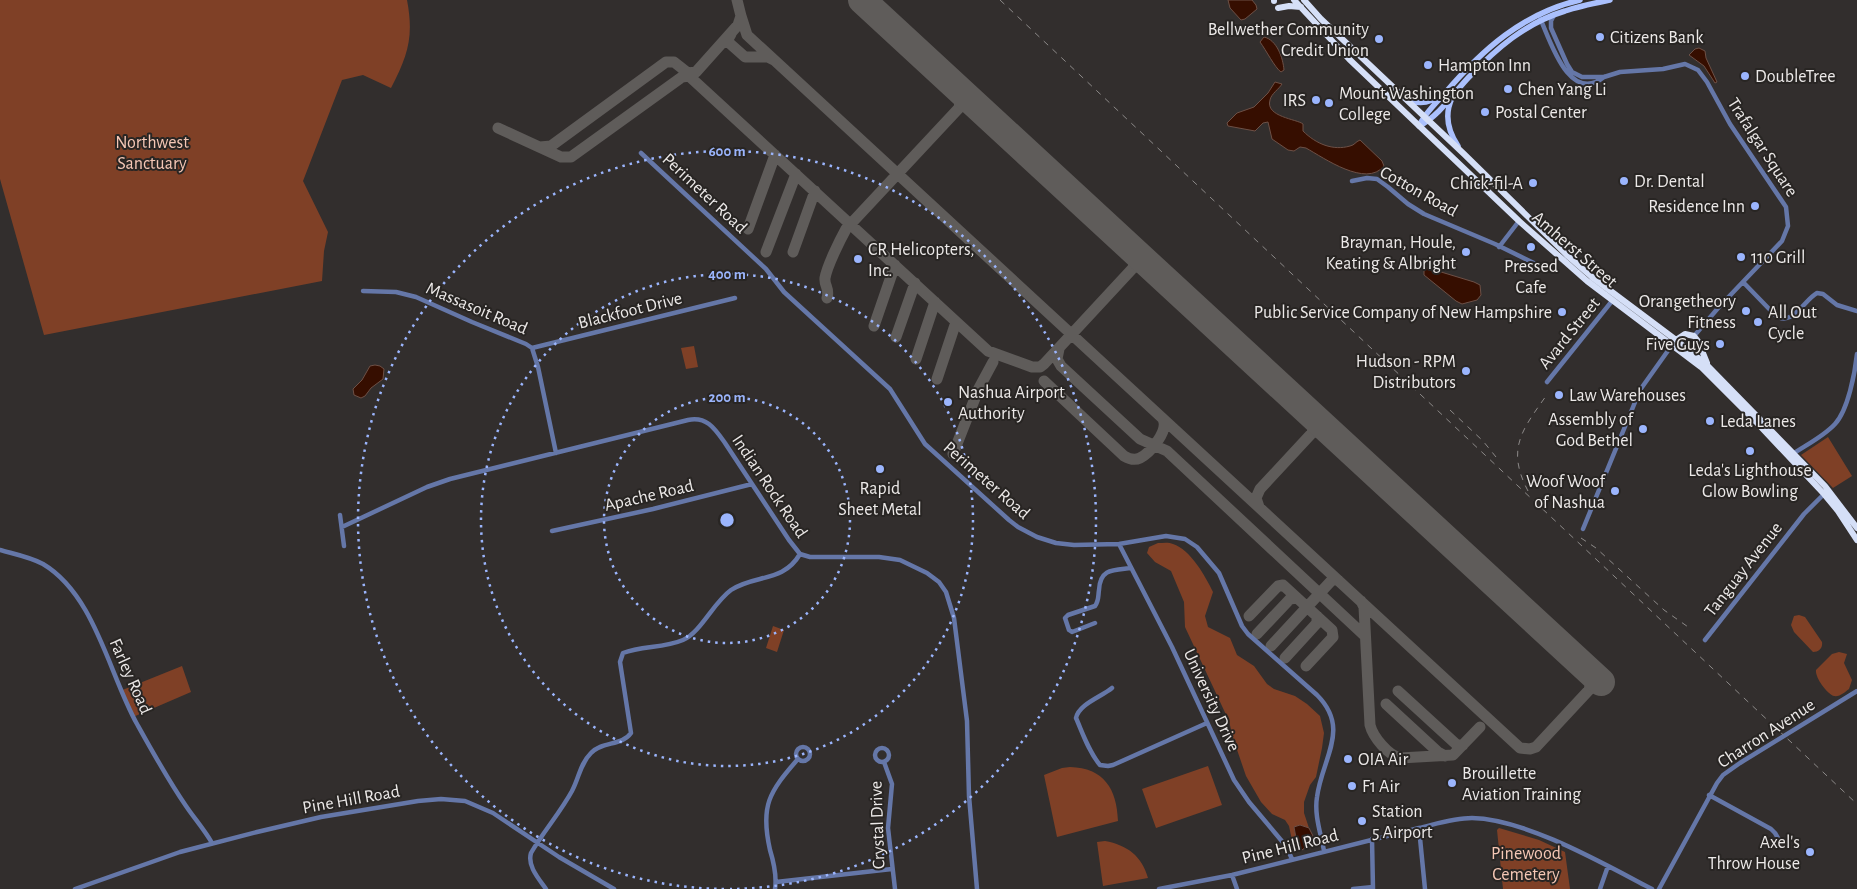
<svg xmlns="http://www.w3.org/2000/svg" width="1857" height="889" font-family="'Alegreya Sans',sans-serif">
	<rect width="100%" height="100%" fill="#322e2d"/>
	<path fill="#7f4026" d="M 0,0 L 407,0 C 414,37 408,55 391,88 L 363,75 L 342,80 L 303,181 L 328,232 L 324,251 L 322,281 L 44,335 L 0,179 Z
		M 694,346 L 698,367 L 686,369 L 681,348 Z
		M 1828,437 L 1852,476 L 1833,488 L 1801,455 Z
		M 1158,543 C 1163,543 1169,542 1173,544 C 1190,549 1206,577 1213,592 L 1205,616 L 1208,627 L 1230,638 L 1237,655 L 1254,666 L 1267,684 L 1274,689 L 1295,696 L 1307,704 L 1320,716 L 1324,733 L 1322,748 L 1316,777 L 1310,785 L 1304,802 L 1304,813 L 1309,828 L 1300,825 L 1294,827 L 1298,849 L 1293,845 L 1289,826 L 1285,820 L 1272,814 L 1261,802 L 1246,776 L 1233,738 L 1229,721 L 1185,627 L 1184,602 L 1171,571 L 1155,562 L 1147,553 L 1149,547 Z
		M 1799,615 L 1805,617 L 1822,642 C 1823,648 1819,652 1813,652 L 1794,632 L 1791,625 L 1794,616 Z
		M 773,626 L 784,630 L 777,652 L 766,648 Z
		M 1839,652 L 1847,654 L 1844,663 L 1852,680 L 1849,689 C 1845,692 1840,697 1834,696 C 1826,693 1815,677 1816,670 L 1832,654 Z
		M 182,666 L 191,692 L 133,717 L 120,691 Z
		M 1208,766 L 1222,805 L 1156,828 L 1142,789 Z
		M 1070,767 C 1104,768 1117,789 1118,821 L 1057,837 L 1044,775 L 1062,768 Z
		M 1499,828 L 1539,840 L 1565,852 L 1570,889 L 1503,889 L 1497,830 Z
		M 1105,841 C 1127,845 1142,856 1148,878 L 1103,886 L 1097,842 Z"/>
	<path fill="#360e00" stroke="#6d5046" d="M 1228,0 L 1252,0 L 1256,5 L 1257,9 L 1245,19 L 1241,20 L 1230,8 Z
		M 1264,37 C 1277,40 1283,58 1284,70 L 1281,72 C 1275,68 1266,50 1260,42 Z
		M 1699,48 L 1705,51 L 1706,58 L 1717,82 L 1715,83 L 1704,66 L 1689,55 L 1695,49 Z
		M 1275,82 L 1282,84 C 1279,89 1271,94 1270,100 C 1265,117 1297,119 1303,124 L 1303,131 C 1316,144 1333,151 1350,146 C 1355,145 1355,142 1360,140 L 1382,161 L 1384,166 C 1366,188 1324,158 1306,148 L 1300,147 L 1294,151 L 1288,150 L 1272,139 L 1268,122 L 1263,123 L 1255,131 L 1228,126 L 1227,123 L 1237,113 L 1254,107 L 1268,93 Z
		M 1424,268 L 1428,268 L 1474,282 L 1480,285 L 1481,295 L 1477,300 L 1462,304 L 1456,301 L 1424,275 Z
		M 375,365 L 380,366 L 384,369 L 383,379 L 371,388 L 365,396 L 361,398 L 354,395 L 353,389 L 362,380 L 370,366 Z
		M 1300,825 L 1309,828 L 1313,836 L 1313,842 L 1302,850 L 1298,849 L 1294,827 Z"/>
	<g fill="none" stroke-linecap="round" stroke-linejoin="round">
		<path stroke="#5f5c5a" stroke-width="11" d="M 741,16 L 747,35 L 1520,748 L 1530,749 L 1536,747 L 1589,690 L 1592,679 L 1586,668
			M 731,34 L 727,41 L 745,57 L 768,57 L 774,60
			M 956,87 L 961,96 L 959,108 L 969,104 L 980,109
			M 498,128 L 561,157 L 571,157 L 682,77 L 689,76 L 988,351 L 1032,367 L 1040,367 L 1044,364 L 1133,268 L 1142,265 L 1152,268
			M 540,147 L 551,146 L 666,62 L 674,62 L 688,73 L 696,72 L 738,25 L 741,16 L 737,0
			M 748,229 L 775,155
			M 1130,247 L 1135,258 L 1133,268
			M 766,252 L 796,174
			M 793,252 L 815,191
			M 827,298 C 830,288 824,286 825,278 C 827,266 840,240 846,229 L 959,108
			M 874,326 L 895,265
			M 896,337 L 915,283
			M 1059,349 L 1057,359 L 1061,366 L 1140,439 L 1167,451 L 1365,636
			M 916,359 L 935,302
			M 937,379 L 956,322
			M 1044,381 L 1124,456 C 1129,459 1134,461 1140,458 C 1150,453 1169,431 1163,419
			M 1309,413 L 1314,425 L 1312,433
			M 953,454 L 979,388 L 993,362
			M 1259,507 L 1256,498 L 1260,489 L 1312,433 L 1323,430 L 1334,436
			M 1361,601 L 1364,607 L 1370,725 C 1373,737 1388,755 1400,758 L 1453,755 L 1480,727
			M 1249,616 L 1278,586 L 1283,585 L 1332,630 L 1333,637 L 1306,666
			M 1257,634 L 1290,599 L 1297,598
			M 1271,646 L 1332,580 L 1338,580
			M 1285,658 L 1317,623 L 1317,616
			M 1398,691 L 1457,745 L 1463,745
			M 1386,704 L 1438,752 L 1445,756"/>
		<path stroke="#5f5c5a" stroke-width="28" d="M 862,0 L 1601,682"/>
		<path stroke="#6577a8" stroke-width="4.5" d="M 1554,15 L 1551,21 L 1551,28 L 1567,64 L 1572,72 L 1582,77 L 1604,77 L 1620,72 L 1663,69 L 1685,64 L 1698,70 L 1707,82 L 1730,124 L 1786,207 L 1788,226 L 1782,241 L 1719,307 L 1694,336
			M 1540,18 C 1550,40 1569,105 1604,77
			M 641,153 L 766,269 L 784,292 L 890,389 L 925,444 L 1009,520 L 1018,527 L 1037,537 L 1056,543 L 1074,545 L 1119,544 L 1166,536 L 1185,539 L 1197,547 L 1219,573 L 1242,626 L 1248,634 L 1317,695 C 1351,729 1322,758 1317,797 C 1314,815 1321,834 1324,851
			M 1352,181 L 1367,178 L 1377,179 L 1388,187 L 1408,204 L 1424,214 L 1495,244 L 1542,267
			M 1499,247 L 1519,221
			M 1743,282 L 1775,315 C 1792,328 1804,300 1817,293 L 1823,294 L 1837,305 L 1857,311
			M 363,291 L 396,292 L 416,297 L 472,322 L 526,344 L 532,348 L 538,367 L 556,453
			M 532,348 L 735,298
			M 1547,382 L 1612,301
			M 1794,453 C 1808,444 1824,436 1835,424 C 1848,410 1855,373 1857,354
			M 340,515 L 344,546
			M 342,527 L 427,487 L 450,479 L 688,420 C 707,416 715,429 725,443 L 789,540 L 800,554 L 810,557 L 879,557 L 900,560 L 927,573 L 939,582 L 946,592 L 954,618 L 967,721 L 969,796 L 977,889
			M 1583,529 L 1640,390 L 1672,345
			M 552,531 L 653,509 L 752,484
			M 1119,544 L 1172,647 L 1234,780 L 1249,802 L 1286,846 L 1292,859
			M 0,550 C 14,554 30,557 43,564 C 95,595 109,674 137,724 C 152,751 168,780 186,806 C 194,818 204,829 212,843
			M 1095,623 L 1072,632 L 1069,630 L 1065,618 L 1068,615 L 1095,606 C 1099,601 1098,596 1099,590 C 1100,568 1114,570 1131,568
			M 1705,640 L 1804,514 L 1824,494
			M 1112,688 C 1101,697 1079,704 1076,718 C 1083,734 1089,752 1100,765 L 1108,766 L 1113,765 L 1207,723
			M796 754a7 7 0 1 1 14 0a7 7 0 1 1-14 0Z
			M875 755a7 7 0 1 1 14 0a7 7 0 1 1-14 0Z
			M 884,762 L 892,784 L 888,828 L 895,889
			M 1709,795 L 1771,829 L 1775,833 L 1781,843
			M 1419,828 L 1425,889
			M 1372,839 L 1373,889
			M 1232,875 L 1237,889
			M 776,882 L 892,869
			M 75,889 L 180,852 L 257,832 L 321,817 L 418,801 L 441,799 L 465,801 L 493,813 L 559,857 L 614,889
			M 546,889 C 539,879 527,866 531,853 C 543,832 560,813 572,791 C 579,778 580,764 591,753 C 602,741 622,746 631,733 L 620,662 L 623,653 C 642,646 664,648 683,640 C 701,632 713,603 731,590 C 755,574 783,583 800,554
			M 775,889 C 777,876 774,863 770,850 C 760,806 769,792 798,759
			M 1159,889 L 1232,875 L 1419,828 C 1436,824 1454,818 1472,818 C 1526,819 1604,864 1652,889
			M 1353,889 L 1373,887
			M 1600,889 L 1608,866
			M 1659,889 L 1717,783 L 1723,775 L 1740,763 L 1857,691"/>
		<path stroke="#aac0fd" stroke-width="5.5" d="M 1452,98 C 1444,115 1448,131 1458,146
			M 1408,100 C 1421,105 1431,103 1440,94
			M 1419,126 C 1439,116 1453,94 1468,78 C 1496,49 1525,23 1565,11 C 1579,6 1595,3 1610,0
			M 1419,126 C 1424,114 1436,103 1445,93 C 1482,50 1523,13 1580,0"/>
		<path stroke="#d5dff7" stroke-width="6" d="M 1294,0 L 1349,59 L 1519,221 L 1587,281 L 1701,367 L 1759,425 L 1824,494 L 1838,511 L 1857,540
			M 1304,0 L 1321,19 L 1464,154 L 1568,256 L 1592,277 L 1676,340 L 1707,365 L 1825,486 L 1857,528
			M 1274,1 L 1274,0
			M 1278,8 L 1289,6 L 1301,7
			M 1676,340 L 1685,334 L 1694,336 L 1698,341 L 1707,363"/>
		<path stroke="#8c8988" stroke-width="1" stroke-dasharray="6 6" stroke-linecap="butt" d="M 1000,0 L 1857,804
			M 1450,410 L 1483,441 L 1496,457
			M 1528,491 C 1506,449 1522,430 1546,396
			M 1581,538 L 1596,548 L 1664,610 L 1691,629"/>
	</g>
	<g fill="none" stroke="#9bb5fd" stroke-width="2.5" stroke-dasharray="2.5 5">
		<circle cx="727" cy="520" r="123"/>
		<circle cx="727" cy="520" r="246"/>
		<path d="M724 889A369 369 0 1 1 730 889"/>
	</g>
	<g fill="#9bb5fd" stroke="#282523" stroke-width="2">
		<circle cx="1600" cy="37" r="5"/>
		<circle cx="1379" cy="39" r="5"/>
		<circle cx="1428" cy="65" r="5"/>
		<circle cx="1745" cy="76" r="5"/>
		<circle cx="1508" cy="89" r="5"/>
		<circle cx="1316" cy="100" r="5"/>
		<circle cx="1329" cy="103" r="5"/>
		<circle cx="1485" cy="112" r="5"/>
		<circle cx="1624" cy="181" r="5"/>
		<circle cx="1533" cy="183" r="5"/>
		<circle cx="1755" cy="206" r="5"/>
		<circle cx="1531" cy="247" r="5"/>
		<circle cx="1466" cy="252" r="5"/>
		<circle cx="1741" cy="257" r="5"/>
		<circle cx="858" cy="259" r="5"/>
		<circle cx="1746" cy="311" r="5"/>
		<circle cx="1562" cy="312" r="5"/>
		<circle cx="1758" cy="322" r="5"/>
		<circle cx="1720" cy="344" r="5"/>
		<circle cx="1466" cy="371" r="5"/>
		<circle cx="1559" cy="395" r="5"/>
		<circle cx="948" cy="402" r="5"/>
		<circle cx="1710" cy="421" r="5"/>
		<circle cx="1643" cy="429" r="5"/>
		<circle cx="1750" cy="451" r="5"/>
		<circle cx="880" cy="469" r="5"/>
		<circle cx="1615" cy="491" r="5"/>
		<circle cx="1348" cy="759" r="5"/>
		<circle cx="1452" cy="783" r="5"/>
		<circle cx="1352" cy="786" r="5"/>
		<circle cx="1362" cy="821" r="5"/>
		<circle cx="1810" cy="852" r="5"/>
	</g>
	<g text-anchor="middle" stroke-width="4" stroke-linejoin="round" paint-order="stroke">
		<g font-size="18" fill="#ece9e8" stroke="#282523" text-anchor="start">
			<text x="1369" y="35" text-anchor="end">Bellwether Community<tspan x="1369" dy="21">Credit Union</tspan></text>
			<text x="1610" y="43">Citizens Bank</text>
			<text x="1438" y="71">Hampton Inn</text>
			<text x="1755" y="82">DoubleTree</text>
			<text x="1518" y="95">Chen Yang Li</text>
			<text x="1339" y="99">Mount Washington<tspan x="1339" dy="21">College</tspan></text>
			<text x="1306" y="106" text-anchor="end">IRS</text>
			<text x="1495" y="118">Postal Center</text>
			<text x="1634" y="187">Dr. Dental</text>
			<text x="1523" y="189" text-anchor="end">Chick-fil-A</text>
			<text x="1745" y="212" text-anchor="end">Residence Inn</text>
			<text x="1456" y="248" text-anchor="end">Brayman, Houle,<tspan x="1456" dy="21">Keating &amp; Albright</tspan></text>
			<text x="868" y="255">CR Helicopters,<tspan x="868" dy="21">Inc.</tspan></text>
			<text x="1751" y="263">110 Grill</text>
			<text x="1531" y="272" text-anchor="middle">Pressed<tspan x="1531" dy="21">Cafe</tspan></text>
			<text x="1736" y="307" text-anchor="end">Orangetheory<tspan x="1736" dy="21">Fitness</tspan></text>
			<text x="1552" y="318" text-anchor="end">Public Service Company of New Hampshire</text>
			<text x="1768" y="318">All Out<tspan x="1768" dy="21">Cycle</tspan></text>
			<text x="1710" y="350" text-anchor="end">Five Guys</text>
			<text x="1456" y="367" text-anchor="end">Hudson - RPM<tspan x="1456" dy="21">Distributors</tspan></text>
			<text x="958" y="398">Nashua Airport<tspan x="958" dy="21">Authority</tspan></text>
			<text x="1569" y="401">Law Warehouses</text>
			<text x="1633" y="425" text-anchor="end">Assembly of<tspan x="1633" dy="21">God Bethel</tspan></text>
			<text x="1720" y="427">Leda Lanes</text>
			<text x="1750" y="476" text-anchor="middle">Leda's Lighthouse<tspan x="1750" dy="21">Glow Bowling</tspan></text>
			<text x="1605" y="487" text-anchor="end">Woof Woof<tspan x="1605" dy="21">of Nashua</tspan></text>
			<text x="880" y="494" text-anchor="middle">Rapid<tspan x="880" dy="21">Sheet Metal</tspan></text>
			<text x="1358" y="765">OIA Air</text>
			<text x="1462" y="779">Brouillette<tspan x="1462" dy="21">Aviation Training</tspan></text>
			<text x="1362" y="792">F1 Air</text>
			<text x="1372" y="817">Station<tspan x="1372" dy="21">5 Airport</tspan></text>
			<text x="1800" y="848" text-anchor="end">Axel's<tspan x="1800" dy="21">Throw House</tspan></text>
		</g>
		<g font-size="18" fill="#f5c7b5" stroke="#282523">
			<text x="152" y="148">Northwest<tspan x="152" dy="21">Sanctuary</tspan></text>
			<text x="1526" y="859">Pinewood<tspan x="1526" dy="21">Cemetery</tspan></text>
		</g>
		<g font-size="18" fill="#ece9e8" stroke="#282523">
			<text transform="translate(1763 147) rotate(57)" y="6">Trafalgar Square</text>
			<text transform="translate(1419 191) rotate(29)" y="6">Cotton Road</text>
			<text transform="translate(705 193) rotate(43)" y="6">Perimeter Road</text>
			<text transform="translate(1575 249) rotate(41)" y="6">Amherst Street</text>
			<text transform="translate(477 308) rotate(23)" y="6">Massasoit Road</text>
			<text transform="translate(630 310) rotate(-14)" y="6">Blackfoot Drive</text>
			<text transform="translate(1569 333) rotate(-51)" y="6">Avard Street</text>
			<text transform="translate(987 480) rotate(41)" y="6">Perimeter Road</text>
			<text transform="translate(770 486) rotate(56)" y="6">Indian Rock Road</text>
			<text transform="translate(649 495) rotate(-13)" y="6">Apache Road</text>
			<text transform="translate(1743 569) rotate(-52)" y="6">Tanguay Avenue</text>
			<text transform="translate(131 676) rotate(66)" y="6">Farley Road</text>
			<text transform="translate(1212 700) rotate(65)" y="6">University Drive</text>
			<text transform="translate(1766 733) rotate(-33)" y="6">Charron Avenue</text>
			<text transform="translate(351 799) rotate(-10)" y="6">Pine Hill Road</text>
			<text transform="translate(877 825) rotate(-92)" y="6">Crystal Drive</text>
			<text transform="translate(1290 846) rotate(-14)" y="6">Pine Hill Road</text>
		</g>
	</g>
	<circle cx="727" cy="520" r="8" fill="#9bb5fd" stroke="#282523" stroke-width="2.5"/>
	<g font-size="15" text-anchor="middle" font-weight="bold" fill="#9bb5fd" stroke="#282523" stroke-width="4" stroke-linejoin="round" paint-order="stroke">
		<text x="727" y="156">600 m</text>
		<text x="727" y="279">400 m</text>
		<text x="727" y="402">200 m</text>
	</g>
</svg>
